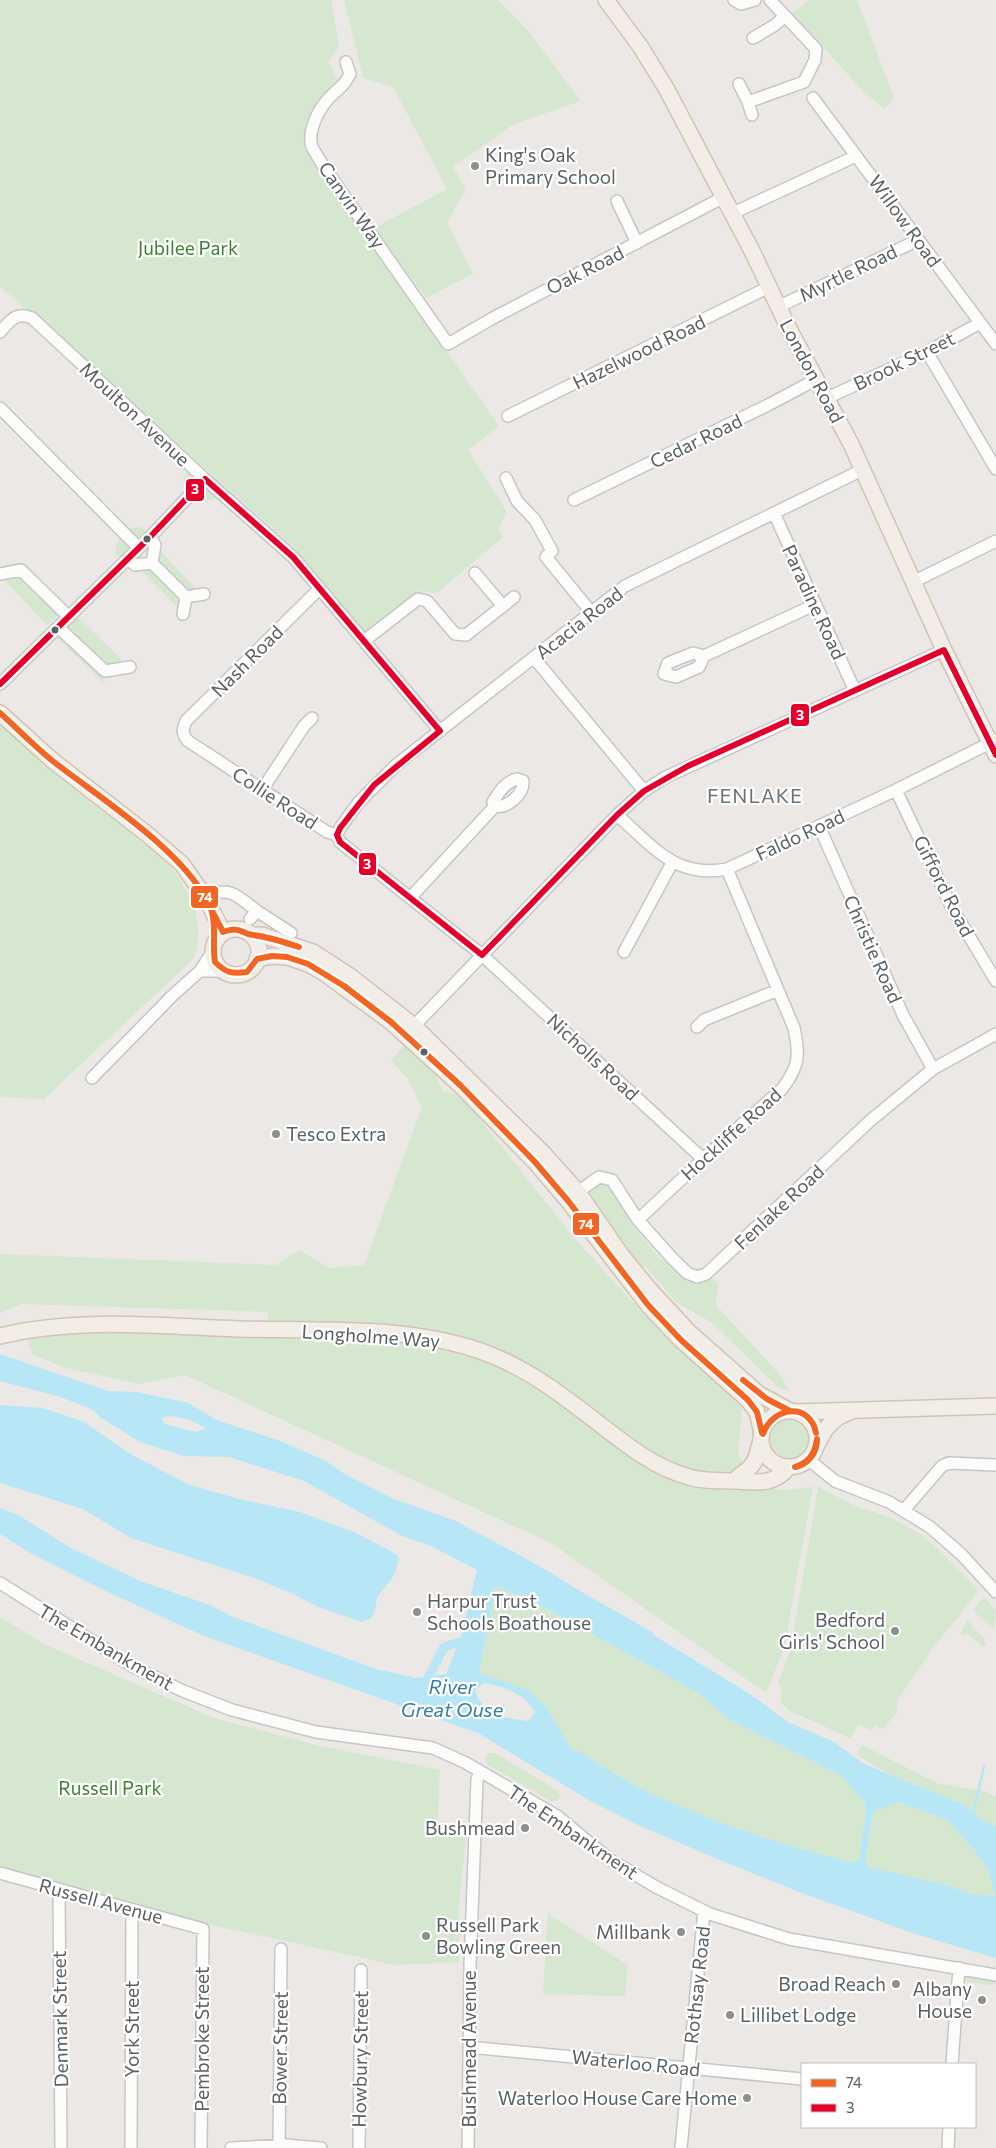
<svg xmlns="http://www.w3.org/2000/svg" width="996" height="2148" font-family="Commissioner,sans-serif">
	<rect width="100%" height="100%" fill="#ebe8e5"/>
	<path fill="#d6e7cf" d="M 0,0 L 331,0 L 339,46 L 329,62 L 337,79 L 306,122 L 304,148 L 499,426 L 468,450 L 507,512 L 498,529 L 503,537 L 437,593 L 419,591 L 365,634 L 295,548 L 0,286 Z
		M 344,0 L 498,0 L 530,33 L 581,101 L 514,124 L 453,167 L 466,189 L 447,222 L 473,274 L 426,298 L 374,228 L 447,189 L 393,87 L 363,78 Z
		M 810,0 L 857,0 L 894,98 L 884,109 L 861,89 L 792,13 Z
		M 188,469 L 195,479 L 195,484 L 188,491 L 183,480 Z
		M 206,488 L 217,495 L 215,499 C 207,501 198,502 193,496 L 201,489 Z
		M 141,527 L 147,531 C 139,541 135,537 125,531 L 131,528 Z
		M 121,536 L 128,546 L 127,550 L 121,558 L 116,554 C 116,547 116,542 121,536 Z
		M 158,549 L 199,591 L 189,593 L 156,562 Z
		M 138,567 L 149,568 L 180,600 L 180,610 Z
		M 19,574 L 59,614 L 47,625 L 2,578 Z
		M 76,615 L 126,664 L 103,666 L 67,630 L 66,625 Z
		M 58,634 L 103,677 L 105,684 L 54,635 Z
		M 0,720 L 47,762 L 55,772 L 163,856 C 188,887 207,918 194,958 L 44,1099 L 0,1097 Z
		M 405,1043 L 433,1070 L 443,1092 L 461,1095 L 574,1238 L 638,1308 L 742,1408 L 738,1454 L 744,1465 C 725,1485 686,1470 663,1461 L 503,1354 L 268,1324 L 268,1312 L 22,1304 L 0,1313 L 0,1254 L 276,1265 L 299,1250 L 329,1268 L 364,1265 L 422,1107 L 408,1079 L 391,1061 Z
		M 598,1182 L 608,1183 L 632,1220 L 631,1224 L 657,1255 L 664,1262 L 670,1264 L 686,1281 L 703,1283 L 712,1279 L 719,1285 L 715,1304 L 780,1375 L 789,1391 L 778,1387 L 711,1322 L 677,1303 L 646,1267 L 641,1267 L 591,1201 L 590,1191 Z
		M 113,1331 L 393,1339 L 434,1343 L 500,1363 L 695,1486 L 732,1490 L 760,1486 L 761,1488 L 787,1490 L 813,1487 L 784,1648 L 766,1693 L 551,1543 L 185,1375 L 139,1384 L 62,1367 L 32,1354 L 28,1340 L 65,1333 Z
		M768 1439a22 22 0 1 1 44 0a22 22 0 1 1-44 0Z
		M 818,1487 L 858,1507 L 889,1517 L 920,1534 L 941,1552 L 978,1589 L 977,1593 L 934,1647 L 898,1699 L 896,1713 L 883,1729 L 875,1725 L 871,1731 L 858,1724 L 850,1738 L 788,1710 L 780,1701 L 782,1688 L 778,1683 L 790,1651 Z
		M 496,1585 L 536,1603 L 697,1692 L 728,1719 L 840,1775 L 864,1801 L 866,1811 L 859,1861 L 854,1863 C 787,1847 719,1824 656,1796 C 630,1784 604,1767 580,1752 L 572,1750 L 546,1707 L 479,1673 Z
		M 985,1598 L 996,1611 L 995,1627 L 992,1628 L 973,1611 L 982,1599 Z
		M 0,1617 L 44,1644 L 214,1718 L 320,1746 L 440,1770 L 437,1835 L 466,1837 L 459,1904 L 459,1962 L 395,1965 L 211,1925 L 0,1868 Z
		M 967,1620 L 984,1638 L 986,1645 L 983,1646 L 966,1633 L 964,1635 L 961,1633 Z
		M 862,1745 L 939,1784 L 980,1790 L 996,1796 L 996,1826 L 980,1819 L 967,1806 L 887,1773 L 857,1755 Z
		M 488,1753 L 495,1753 L 556,1790 L 561,1795 L 557,1801 L 551,1801 L 488,1765 L 485,1759 Z
		M 899,1802 L 947,1820 L 974,1850 L 988,1869 L 992,1882 L 996,1879 L 996,1896 L 970,1894 L 946,1885 L 868,1867 L 865,1861 L 873,1812 Z
		M 548,1914 L 628,1965 L 625,1996 L 543,1994 Z
		M 969,1974 L 995,1979 L 993,1986 L 965,1981 L 966,1976 Z"/>
	<path fill="#b7e7f7" fill-rule="evenodd" d="M 0,1354 L 108,1391 L 136,1392 L 189,1403 L 216,1420 L 278,1440 L 326,1461 L 343,1473 L 394,1499 L 456,1521 L 543,1568 L 580,1591 L 652,1632 L 655,1636 L 750,1694 L 788,1722 L 834,1742 L 864,1764 L 967,1806 L 980,1819 L 996,1826 L 996,1895 L 988,1869 L 974,1850 L 947,1820 L 899,1802 L 873,1812 L 865,1861 L 868,1867 L 946,1885 L 970,1894 L 996,1896 L 996,1958 L 918,1935 L 802,1893 L 715,1858 L 638,1825 L 587,1799 L 478,1733 L 204,1636 L 99,1588 L 32,1554 L 0,1534 L 0,1508 L 18,1515 L 71,1548 L 140,1581 L 210,1605 L 231,1616 L 376,1669 L 416,1678 L 446,1674 L 461,1636 L 477,1570 L 431,1546 L 402,1536 L 304,1481 L 229,1457 L 184,1456 L 140,1442 L 100,1417 L 93,1410 L 61,1397 L 0,1381 ZM 170,1416 L 188,1419 L 206,1428 L 196,1432 L 165,1424 L 162,1418 ZM 496,1586 L 536,1603 L 697,1692 L 728,1719 L 840,1775 L 864,1801 L 866,1811 L 859,1860 L 854,1863 C 787,1847 719,1824 656,1796 C 629,1784 604,1767 580,1752 L 572,1750 L 546,1707 L 530,1691 L 479,1673 ZM 485,1683 C 504,1687 526,1694 535,1712 L 528,1721 C 503,1717 483,1716 475,1690 Z
		M 0,1405 L 43,1408 L 84,1422 L 132,1455 L 190,1485 L 239,1499 L 300,1512 L 354,1532 L 396,1554 L 399,1558 L 396,1571 L 391,1580 L 377,1597 L 375,1611 L 371,1618 L 362,1622 L 318,1607 L 293,1594 L 254,1578 L 131,1538 L 83,1509 L 0,1483 Z"/>
	<g fill="none" stroke-linecap="round" stroke-linejoin="round">
		<path stroke="#b7e7f7" stroke-width="2.5" d="M 973,1815 L 984,1766"/>
		<path stroke="#b7e7f7" stroke-width="9" d="M 424,1686 L 444,1647 L 469,1639"/>
		<defs>
			<path id="minor" d="M 734,0 L 741,4 L 755,0
				M 753,38 L 775,25 L 785,16
				M 346,62 L 350,74 C 343,87 340,87 330,97 C 319,108 307,131 312,147 C 315,153 319,158 322,164 L 448,344 L 493,318 L 722,198
				M 739,84 L 748,102 L 804,82 L 815,60 L 816,49 L 770,0
				M 813,98 L 996,344
				M 748,102 L 752,115
				M 617,201 L 637,243
				M 731,214 L 856,156
				M 778,307 L 918,240
				M 0,332 C 10,321 16,311 32,318 L 205,479 L 293,557 L 440,731
				M 927,352 L 996,469
				M 827,398 L 927,352 L 980,323
				M 0,408 L 138,547
				M 508,416 L 769,287
				M 506,478 L 517,501 L 535,520 L 552,551 L 546,557 L 591,612
				M 574,500 L 770,404 L 817,379
				M 774,513 L 855,691
				M 128,559 L 135,565 L 152,563 L 155,545 L 150,537
				M 152,563 L 186,597 L 204,594
				M 0,574 L 21,570 L 69,617
				M 913,582 L 996,541
				M 319,589 L 186,721 C 182,730 182,734 188,741 L 327,832 L 337,835
				M 503,606 L 514,597
				M 183,614 L 186,597
				M 58,627 L 105,671 L 130,667
				M 364,641 L 418,599 L 427,601 L 455,634 L 466,635 L 503,606 L 475,573
				M 693,653 L 704,656 L 699,667 L 676,677 L 664,674 L 668,663 Z
				M 704,656 L 814,605
				M 534,658 L 644,791
				M 0,684 L 150,537 L 205,479
				M 517,779 L 523,781 C 524,794 507,809 495,806 L 493,802 C 498,793 507,781 517,779 Z
				M 262,790 L 304,726 L 312,718
				M 896,790 L 951,906 L 996,981
				M 617,815 C 653,846 675,879 727,869 L 896,790 L 996,740
				M 819,826 L 903,1015 L 933,1069
				M 337,835 L 340,828 L 359,802 L 396,765 L 625,586 L 862,470
				M 337,835 L 340,842 L 482,955 L 703,1159
				M 205,897 C 230,885 237,896 257,911 L 250,919
				M 411,897 L 495,806
				M 257,911 L 291,933
				M 213,951 L 200,971 L 224,971
				M 624,952 L 672,863
				M 414,1026 L 617,815 L 644,791 L 666,777 L 944,650
				M 697,1027 L 704,1020 L 778,990
				M 92,1078 L 173,995 L 200,971
				M 578,1192 L 599,1177 L 612,1180 L 638,1220 L 671,1257 L 687,1273 L 697,1277 L 706,1274 L 871,1120 L 933,1069 L 996,1034
				M 638,1220 L 703,1159 L 782,1089 C 799,1067 800,1055 794,1028 L 727,869
				M 809,1460 L 835,1481 L 889,1502 L 930,1527 L 961,1554 L 996,1592
				M 904,1510 L 942,1466 L 949,1463 L 996,1465
				M 0,1583 L 134,1667 L 183,1691 L 232,1710 L 316,1732 L 433,1748 L 466,1763 L 557,1816 L 609,1859 L 656,1887 L 710,1914 L 789,1939 L 996,1975
				M 0,1873 L 203,1929 L 201,2148
				M 59,1890 L 61,2148
				M 469,2047 L 802,2079
				M 952,2064 L 959,1968
				M 131,2148 L 132,1910
				M 231,2148 L 286,2145 L 321,2148
				M 279,2148 L 281,1949
				M 359,2148 L 361,1970
				M 468,2148 L 470,1966 L 477,1779 L 481,1772
				M 681,2148 L 704,1911
				M 948,2148 L 949,2127"/>
			<path id="major" d="M 606,0 L 640,46 L 666,88 L 753,253 L 787,325 L 851,444 L 944,650 L 996,755
				M 0,713 L 52,760 L 147,834 L 182,864 L 205,897 L 223,932
				M213 952a23 23 0 1 1 46 0a23 23 0 1 1-46 0Z
				M 251,935 L 262,935 L 313,952 L 350,976 L 414,1026 L 543,1153 L 578,1192 L 622,1256 L 649,1289 L 689,1332 L 759,1394 L 790,1411
				M 257,959 L 272,956 L 287,957 L 308,964 L 324,973 L 391,1022 L 460,1085 L 535,1162 L 569,1202 L 648,1305 L 681,1340 L 748,1400 L 757,1412 L 762,1433
				M 0,1336 C 77,1317 159,1326 238,1329 C 320,1331 423,1324 498,1358 C 533,1373 563,1396 593,1419 C 623,1442 652,1467 689,1477 C 705,1482 719,1480 735,1481 C 756,1482 773,1486 788,1468
				M761 1439a28 28 0 1 1 56 0a28 28 0 1 1-56 0Z
				M 796,1412 L 996,1406
				M 817,1445 C 825,1428 832,1418 850,1412
				M 734,1481 C 739,1475 742,1474 747,1470 C 756,1464 758,1451 761,1440"/>
		</defs>
		<use href="#minor" stroke="#c6c6c6" stroke-width="14"/>
		<use href="#major" stroke="#d3c4b2" stroke-width="18"/>
		<use href="#minor" stroke="#fcfcfb" stroke-width="11"/>
		<use href="#major" stroke="#f2eee7" stroke-width="15"/>
		<defs>
			<path id="bus-1" d="M 0,713 C 18,729 35,747 54,762 C 101,799 189,854 211,909 C 217,925 212,946 215,962 C 226,973 232,974 247,972 L 257,959 L 272,956 L 287,957 L 308,964 L 344,986 L 391,1022 L 460,1085 L 535,1162 L 569,1202 L 648,1305 L 681,1340 L 748,1400 L 757,1412 L 762,1433
				M 208,903 L 223,932 C 242,926 239,933 253,935 C 269,937 284,942 299,947
				M 743,1380 L 767,1399 L 790,1411
				M 763,1434 C 773,1406 810,1402 816,1433
				M 795,1467 C 809,1462 815,1454 817,1439
				M 795,1467 C 808,1465 817,1453 817,1439"/>
			<path id="bus-2" d="M 0,684 L 150,537 L 205,479 L 293,557 L 440,731 L 374,785 L 340,828 L 337,835 L 340,842 L 482,955 L 617,815 L 644,791 L 688,766 L 944,650 L 996,755"/>
		</defs>
		<use href="#bus-1" stroke="#fff" stroke-width="10"/>
		<use href="#bus-2" stroke="#fff" stroke-width="10"/>
		<use href="#bus-1" stroke="#f26522" stroke-width="6"/>
		<use href="#bus-2" stroke="#e4002b" stroke-width="6"/>
	</g>
	<g fill="#8d9090" stroke="#fff" stroke-width="2">
		<circle cx="475" cy="166" r="5"/>
		<circle cx="276" cy="1134" r="5"/>
		<circle cx="417" cy="1612" r="5"/>
		<circle cx="895" cy="1631" r="5"/>
		<circle cx="525" cy="1828" r="5"/>
		<circle cx="681" cy="1932" r="5"/>
		<circle cx="426" cy="1936" r="5"/>
		<circle cx="896" cy="1984" r="5"/>
		<circle cx="982" cy="2000" r="5"/>
		<circle cx="730" cy="2015" r="5"/>
		<circle cx="747" cy="2098" r="5"/>
	</g>
	<g fill="#5a6063" stroke="#fff" stroke-width="2">
		<circle cx="147" cy="539" r="4.5"/>
		<circle cx="55" cy="630" r="4.5"/>
		<circle cx="424" cy="1052" r="4.5"/>
	</g>
	<g text-anchor="middle" stroke-width="4.5" stroke-linejoin="round" paint-order="stroke">
		<g font-size="19" fill="#5a6063" stroke="#fff" text-anchor="end">
			<text x="485" y="162" text-anchor="start">King's Oak<tspan x="485" dy="22">Primary School</tspan></text>
			<text x="286" y="1141" text-anchor="start">Tesco Extra</text>
			<text x="427" y="1608" text-anchor="start">Harpur Trust<tspan x="427" dy="22">Schools Boathouse</tspan></text>
			<text x="885" y="1627">Bedford<tspan x="885" dy="22">Girls' School</tspan></text>
			<text x="515" y="1835">Bushmead</text>
			<text x="436" y="1932" text-anchor="start">Russell Park<tspan x="436" dy="22">Bowling Green</tspan></text>
			<text x="671" y="1939">Millbank</text>
			<text x="886" y="1991">Broad Reach</text>
			<text x="972" y="1996">Albany<tspan x="972" dy="22">House</tspan></text>
			<text x="740" y="2022" text-anchor="start">Lillibet Lodge</text>
			<text x="737" y="2105">Waterloo House Care Home</text>
		</g>
		<g font-size="19" fill="#5a6063" stroke="#fff">
			<text transform="translate(352 205) rotate(55)" y="7">Canvin Way</text>
			<text transform="translate(905 221) rotate(54)" y="7">Willow Road</text>
			<text transform="translate(585 270) rotate(-27)" y="7">Oak Road</text>
			<text transform="translate(848 273) rotate(-26)" y="7">Myrtle Road</text>
			<text transform="translate(639 352) rotate(-26)" y="7">Hazelwood Road</text>
			<text transform="translate(904 361) rotate(-26)" y="7">Brook Street</text>
			<text transform="translate(812 371) rotate(62)" y="7">London Road</text>
			<text transform="translate(135 414) rotate(43)" y="7">Moulton Avenue</text>
			<text transform="translate(696 441) rotate(-26)" y="7">Cedar Road</text>
			<text transform="translate(814 602) rotate(65)" y="7">Paradine Road</text>
			<text transform="translate(579 623) rotate(-38)" y="7">Acacia Road</text>
			<text transform="translate(247 661) rotate(-45)" y="7">Nash Road</text>
			<text transform="translate(275 798) rotate(33)" y="7">Collie Road</text>
			<text transform="translate(800 835) rotate(-25)" y="7">Faldo Road</text>
			<text transform="translate(944 886) rotate(63)" y="7">Gifford Road</text>
			<text transform="translate(873 949) rotate(66)" y="7">Christie Road</text>
			<text transform="translate(593 1057) rotate(43)" y="7">Nicholls Road</text>
			<text transform="translate(731 1134) rotate(-42)" y="7">Hockliffe Road</text>
			<text transform="translate(779 1207) rotate(-43)" y="7">Fenlake Road</text>
			<text transform="translate(371 1336) rotate(4)" y="7">Longholme Way</text>
			<text transform="translate(106 1647) rotate(30)" y="7">The Embankment</text>
			<text transform="translate(573 1832) rotate(34)" y="7">The Embankment</text>
			<text transform="translate(101 1901) rotate(15)" y="7">Russell Avenue</text>
			<text transform="translate(697 1985) rotate(-84)" y="7">Rothsay Road</text>
			<text transform="translate(60 2019) rotate(-91)" y="7">Denmark Street</text>
			<text transform="translate(132 2029) rotate(-90)" y="7">York Street</text>
			<text transform="translate(202 2039) rotate(-90)" y="7">Pembroke Street</text>
			<text transform="translate(280 2048) rotate(-89)" y="7">Bower Street</text>
			<text transform="translate(469 2049) rotate(-90)" y="7">Bushmead Avenue</text>
			<text transform="translate(360 2059) rotate(-89)" y="7">Howbury Street</text>
			<text transform="translate(636 2063) rotate(6)" y="7">Waterloo Road</text>
		</g>
		<g font-size="19" fill="#3c8331" stroke="#fff">
			<text x="188" y="255">Jubilee Park</text>
			<text x="110" y="1795">Russell Park</text>
		</g>
		<g font-size="20" letter-spacing="1" fill="#6b7275" stroke="#fff">
			<text x="755" y="803">FENLAKE</text>
		</g>
		<g font-size="20" font-style="italic" fill="#377da2" stroke="#fff">
			<text x="452" y="1694">River<tspan x="452" dy="23">Great Ouse</tspan></text>
		</g>
	</g>
	<g stroke="#fff" stroke-width="2">
		<rect x="185" y="478" width="20" height="24" rx="5" fill="#e4002b"/>
		<rect x="790" y="703" width="20" height="24" rx="5" fill="#e4002b"/>
		<rect x="358" y="852" width="19" height="24" rx="5" fill="#e4002b"/>
		<rect x="190" y="885" width="29" height="24" rx="5" fill="#f26522"/>
		<rect x="572" y="1212" width="28" height="24" rx="5" fill="#f26522"/>
	</g>
	<g font-size="14" text-anchor="middle" font-weight="bold" fill="#fff">
		<text x="195" y="494">3</text>
		<text x="800" y="720">3</text>
		<text x="367" y="869">3</text>
		<text x="205" y="902">74</text>
		<text x="586" y="1229">74</text>
	</g>
	<rect x="801" y="2063" width="175" height="65" fill="#ffffff" stroke="#bdbfc1"/>
	<rect x="811" y="2079" width="25" height="8" fill="#f26522" stroke="#bdbfc1"/>
	<text x="846" y="2088" font-size="15" fill="#5a6063">74</text>
	<rect x="811" y="2104" width="25" height="8" fill="#e4002b" stroke="#bdbfc1"/>
	<text x="846" y="2113" font-size="15" fill="#5a6063">3</text>
</svg>
